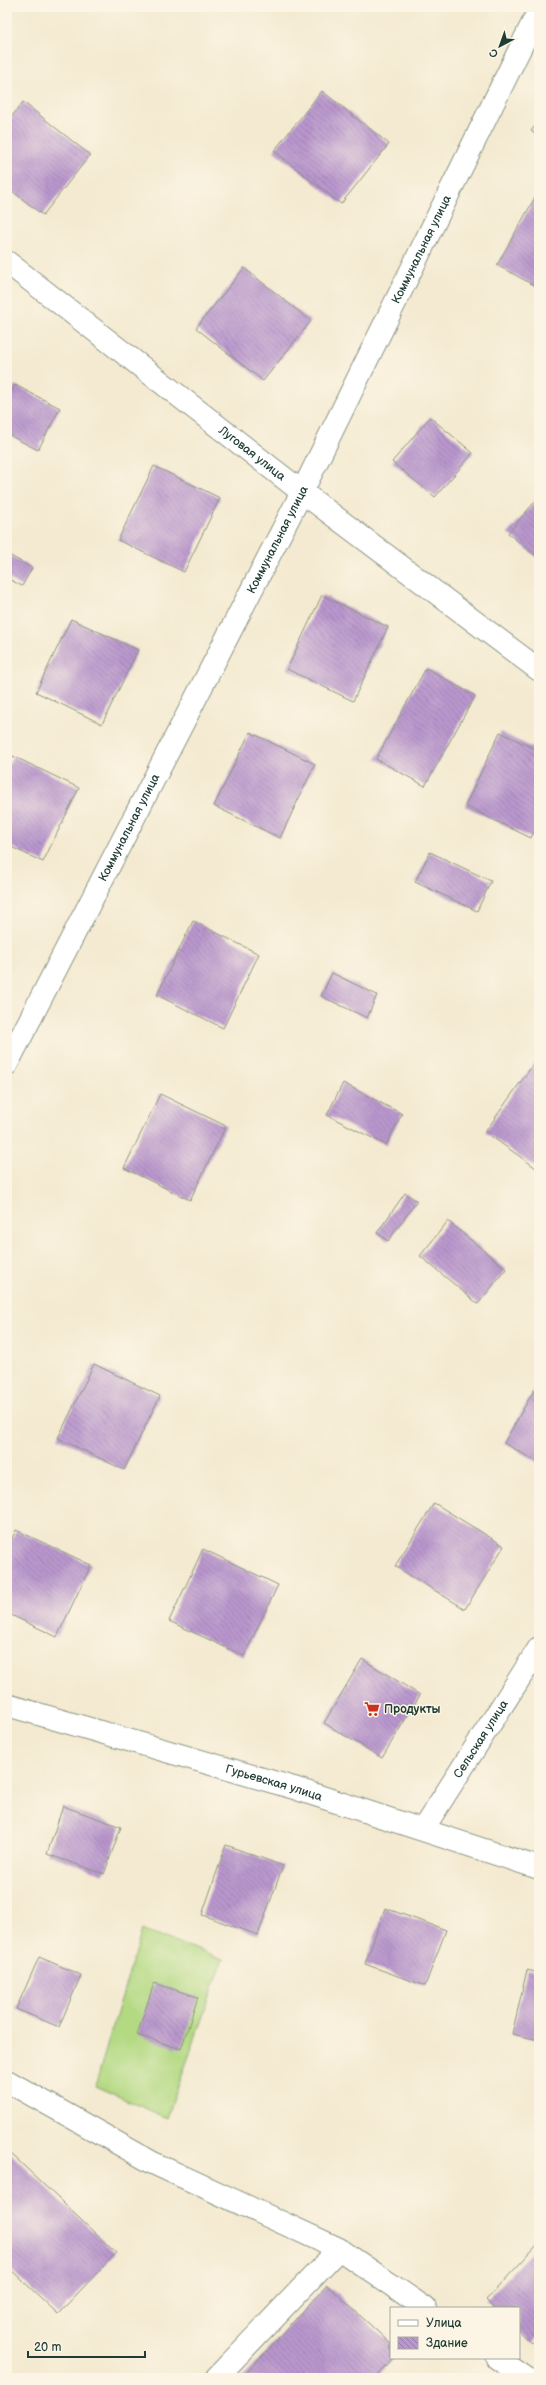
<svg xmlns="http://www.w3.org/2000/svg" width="546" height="2385" font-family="'Balsamiq Sans',sans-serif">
	<defs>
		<pattern id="building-back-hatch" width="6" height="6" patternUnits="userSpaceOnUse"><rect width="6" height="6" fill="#b996cd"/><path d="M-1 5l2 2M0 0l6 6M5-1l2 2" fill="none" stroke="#967ca7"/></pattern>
	</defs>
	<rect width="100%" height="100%" fill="#fcf5e5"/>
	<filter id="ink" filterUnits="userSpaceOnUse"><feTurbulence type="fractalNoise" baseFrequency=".025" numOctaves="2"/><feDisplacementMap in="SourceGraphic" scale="8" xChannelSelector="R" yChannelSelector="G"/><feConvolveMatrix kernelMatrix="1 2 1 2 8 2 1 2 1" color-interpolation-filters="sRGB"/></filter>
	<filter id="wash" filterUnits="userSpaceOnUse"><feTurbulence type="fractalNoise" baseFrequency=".012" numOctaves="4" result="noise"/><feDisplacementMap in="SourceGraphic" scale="16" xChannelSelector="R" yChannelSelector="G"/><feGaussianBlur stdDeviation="0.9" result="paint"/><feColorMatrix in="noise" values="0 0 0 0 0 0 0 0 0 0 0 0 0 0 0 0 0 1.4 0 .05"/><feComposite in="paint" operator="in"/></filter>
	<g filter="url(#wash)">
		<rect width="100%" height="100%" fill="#f4ead1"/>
		<path fill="#b3d982" stroke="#698b5b" d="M 142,1930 L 223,1959 L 167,2118 L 95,2086 Z"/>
		<g id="blocks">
			<path fill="url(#building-back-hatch)" d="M 322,91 L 389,144 L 341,204 L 274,151 Z
				M 23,102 L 90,155 L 43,215 L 7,187 L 7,123 Z
				M 539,121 L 539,137 L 531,131 Z
				M 537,194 L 539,195 L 539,288 L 497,265 Z
				M 244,268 L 311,321 L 263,381 L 196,328 Z
				M 15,385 L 60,408 L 38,450 L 7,434 L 7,400 Z
				M 430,417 L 473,453 L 435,497 L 392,462 Z
				M 154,466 L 220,498 L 184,572 L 118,540 Z
				M 539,497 L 539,559 L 508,533 Z
				M 7,554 L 32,568 L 22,586 L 7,578 Z
				M 322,595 L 388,627 L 353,701 L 287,669 Z
				M 71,619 L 138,650 L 102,724 L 36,692 Z
				M 426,668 L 475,696 L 425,786 L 376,759 Z
				M 250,732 L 315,764 L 280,838 L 214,806 Z
				M 500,732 L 539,751 L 539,821 L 531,838 L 465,806 Z
				M 13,756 L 79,788 L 43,862 L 7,845 L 7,768 Z
				M 430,852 L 491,881 L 477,911 L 415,882 Z
				M 193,921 L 259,954 L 223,1028 L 157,995 Z
				M 332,973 L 377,995 L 367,1018 L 321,996 Z
				M 537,1059 L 539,1061 L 539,1170 L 485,1132 Z
				M 343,1083 L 402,1114 L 386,1145 L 327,1115 Z
				M 160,1094 L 226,1126 L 190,1200 L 124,1168 Z
				M 405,1193 L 417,1201 L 388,1241 L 377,1233 Z
				M 448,1221 L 506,1269 L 478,1304 L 420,1256 Z
				M 94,1364 L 160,1396 L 124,1470 L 58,1438 Z
				M 534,1390 L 539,1393 L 539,1463 L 504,1443 Z
				M 434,1503 L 504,1546 L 465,1609 L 395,1566 Z
				M 16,1530 L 91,1565 L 57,1637 L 7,1613 L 7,1548 Z
				M 203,1549 L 278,1585 L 244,1656 L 169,1621 Z
				M 362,1659 L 420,1695 L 382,1758 L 324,1723 Z
				M 63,1806 L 121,1827 L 104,1874 L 47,1854 Z
				M 226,1845 L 283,1866 L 258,1935 L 202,1915 Z
				M 385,1908 L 446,1930 L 425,1986 L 365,1964 Z
				M 39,1957 L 81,1975 L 59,2027 L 16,2009 Z
				M 527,1970 L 539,1973 L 539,2040 L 512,2034 Z
				M 154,1983 L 198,1997 L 181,2049 L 137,2035 Z
				M 7,2150 L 116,2253 L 58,2314 L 7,2266 Z
				M 539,2243 L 539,2335 L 532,2343 L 519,2331 L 519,2308 L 494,2308 L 486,2300 Z
				M 327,2285 L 391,2344 L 391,2358 L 394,2358 L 376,2378 L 242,2378 Z"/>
		</g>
	</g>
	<g filter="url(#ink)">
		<use href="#blocks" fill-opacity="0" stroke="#8a9482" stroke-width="1"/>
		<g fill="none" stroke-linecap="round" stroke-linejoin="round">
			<defs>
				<path id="service" d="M 7,2081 L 153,2163 L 339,2249 L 425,2308
					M 497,2358 L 526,2378
					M 216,2378 L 339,2249"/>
				<g id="minor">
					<path id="s1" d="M 7,262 L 302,492 L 539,670"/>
					<path id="s2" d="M 7,1064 L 302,492 L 539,10"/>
					<path id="s3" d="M 423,1829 L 539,1648"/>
				</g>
				<g id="tertiary">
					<path id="s4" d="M 7,1705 L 294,1788 L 539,1868"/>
				</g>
			</defs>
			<use href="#service" stroke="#8a9482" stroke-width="24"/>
			<use href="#minor" stroke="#8a9482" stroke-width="24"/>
			<use href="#tertiary" stroke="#8a9482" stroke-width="24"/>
			<use href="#service" stroke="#fff" stroke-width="22"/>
			<use href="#minor" stroke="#fff" stroke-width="22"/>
			<use href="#tertiary" stroke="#fff" stroke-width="22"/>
		</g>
	</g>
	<defs>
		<symbol id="supermarket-bare" viewBox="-9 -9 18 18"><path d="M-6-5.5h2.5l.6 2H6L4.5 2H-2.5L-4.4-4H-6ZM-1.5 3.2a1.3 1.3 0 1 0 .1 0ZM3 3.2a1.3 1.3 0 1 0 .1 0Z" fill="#c8321e" stroke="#fcf5e5" stroke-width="2.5" paint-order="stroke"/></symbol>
	</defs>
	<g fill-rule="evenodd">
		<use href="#supermarket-bare" x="361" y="1698" width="22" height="22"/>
	</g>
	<g text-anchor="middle" stroke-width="3" stroke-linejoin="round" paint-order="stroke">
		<g font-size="12" fill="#1f3d34" stroke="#fcf5e5">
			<text dy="4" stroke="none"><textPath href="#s2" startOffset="914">Коммунальная улица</textPath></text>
			<text dy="4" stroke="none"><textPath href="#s1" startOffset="311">Луговая улица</textPath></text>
			<text dy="4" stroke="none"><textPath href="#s2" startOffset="590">Коммунальная улица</textPath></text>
			<text dy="4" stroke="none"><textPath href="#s2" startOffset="266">Коммунальная улица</textPath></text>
			<text dy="4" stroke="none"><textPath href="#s3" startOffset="107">Сельская улица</textPath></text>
			<text dy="4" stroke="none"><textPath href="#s4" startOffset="278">Гурьевская улица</textPath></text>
		</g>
		<g font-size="12" font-weight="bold" fill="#1f3d34" stroke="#fcf5e5" text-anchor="start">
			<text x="384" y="1713">Продукты</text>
		</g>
	</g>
	<rect width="546" height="2385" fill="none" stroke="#fcf5e5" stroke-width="24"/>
	<rect x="390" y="2307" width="130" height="52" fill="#fcf5e5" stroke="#a4ab9e"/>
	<rect x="398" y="2320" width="20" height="6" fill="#ffffff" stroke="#a4ab9e"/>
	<text x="426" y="2327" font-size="12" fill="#1f3d34">Улица</text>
	<rect x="398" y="2337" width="20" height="12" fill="url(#building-back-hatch)" stroke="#a4ab9e"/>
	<text x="426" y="2347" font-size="12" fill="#1f3d34">Здание</text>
	<g transform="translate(500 46) rotate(221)" stroke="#fcf5e5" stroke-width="3" paint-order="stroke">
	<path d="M0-3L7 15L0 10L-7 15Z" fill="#1f3d34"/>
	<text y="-6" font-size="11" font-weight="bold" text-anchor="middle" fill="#1f3d34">С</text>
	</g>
	<path d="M28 2351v6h117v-6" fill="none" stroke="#1f3d34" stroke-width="2"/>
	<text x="34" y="2351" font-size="12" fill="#1f3d34" stroke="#fcf5e5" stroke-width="3" paint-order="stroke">20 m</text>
</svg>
